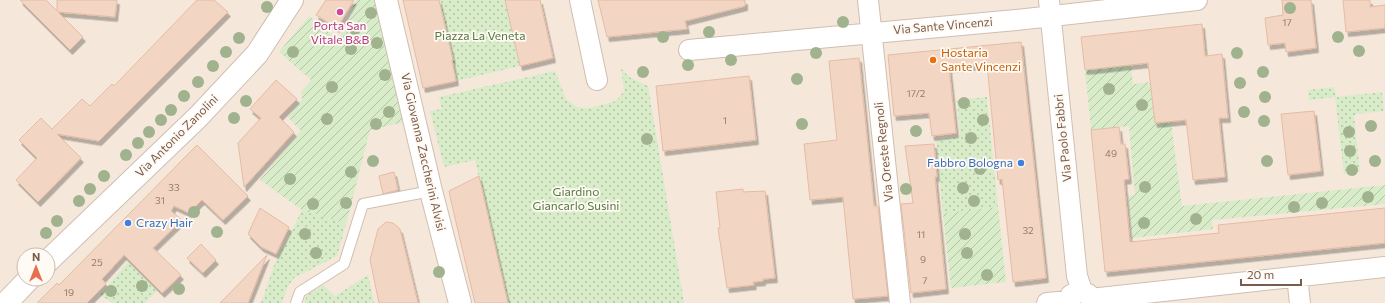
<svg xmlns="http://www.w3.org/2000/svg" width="1385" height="303" font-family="Commissioner,sans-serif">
	<defs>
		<pattern id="grass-dots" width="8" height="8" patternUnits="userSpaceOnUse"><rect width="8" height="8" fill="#d8ecc9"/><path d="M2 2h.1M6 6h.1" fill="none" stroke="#b4c2a5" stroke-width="1.8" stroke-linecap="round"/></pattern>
		<pattern id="garden-furrows" width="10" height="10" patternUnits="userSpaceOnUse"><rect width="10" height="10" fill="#d8ecc9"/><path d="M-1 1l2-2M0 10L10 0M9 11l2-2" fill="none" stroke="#b4c2a5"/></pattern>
		<filter id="shadow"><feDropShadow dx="2.5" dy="4.5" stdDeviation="0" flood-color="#0004"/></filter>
	</defs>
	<rect width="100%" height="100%" fill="#fdf6ec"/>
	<path fill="#f5e8da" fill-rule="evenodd" d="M 0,0 L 1385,0 L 1385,303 L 0,303 ZM 24,255 L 48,255 L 48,279 L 24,279 Z"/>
	<path fill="url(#grass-dots)" d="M 439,0 L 505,0 L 520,66 L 456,81 Z
		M 621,68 L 629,77 L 648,86 L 684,303 L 508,303 L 475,160 L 444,167 L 430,111 L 442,109 L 439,97 L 555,71 L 566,99 L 577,107 L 590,108 L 616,101 L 624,91 Z
		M 1334,87 L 1336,97 L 1382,92 L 1384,111 L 1357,114 L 1354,116 L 1360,172 L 1344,174 L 1335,97 L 1309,100 L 1308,90 Z
		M 987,97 L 998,207 L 943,213 L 936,140 L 960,137 L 957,100 Z
		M 302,210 L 346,224 L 337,256 L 294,278 L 288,286 L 282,303 L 261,303 L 275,263 Z
		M 128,262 L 157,291 L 145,303 L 113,303 L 100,295 Z
		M 368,275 L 374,303 L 304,303 L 307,295 L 323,285 L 335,296 Z"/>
	<path fill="url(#garden-furrows)" d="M 356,0 L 376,0 L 404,122 L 370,130 L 346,224 L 302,210 L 260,180 L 301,131 L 288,117 L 302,100 L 301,92 L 311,80 L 279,52 L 309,16 L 338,40 Z
		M 1131,65 L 1133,84 L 1151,82 L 1155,123 L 1171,122 L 1182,206 L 1385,185 L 1385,204 L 1212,220 L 1213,229 L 1132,238 L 1128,196 L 1135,195 L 1129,126 L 1091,130 L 1085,70 Z
		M 998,207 L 1006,282 L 951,288 L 943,213 Z"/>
	<path fill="#f3d5c3" stroke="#e6bba3" filter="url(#shadow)" d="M 20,0 L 46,0 L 57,11 L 57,0 L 117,0 L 115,17 L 58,12 L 83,37 L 70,50 Z
		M 197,0 L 214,0 L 228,12 L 99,141 L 57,134 L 81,158 L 38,202 L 16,180 L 37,158 L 19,140 L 41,118 L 52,129 L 82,99 L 90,106 L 112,84 L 114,86 Z
		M 326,0 L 354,0 L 337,28 L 316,15 Z
		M 403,0 L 439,0 L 453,60 L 452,60 L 456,81 L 423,88 Z
		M 505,0 L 540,0 L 553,58 L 520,66 Z
		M 598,0 L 745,0 L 745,6 L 685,21 L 687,29 L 607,37 Z
		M 1282,0 L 1311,0 L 1316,48 L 1286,52 L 1285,43 L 1268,45 L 1265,18 L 1283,15 Z
		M 1343,0 L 1370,0 L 1370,7 L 1385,5 L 1385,28 L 1346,32 Z
		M 1202,24 L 1205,56 L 1222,54 L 1228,118 L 1219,118 L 1225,177 L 1193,180 L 1186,120 L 1155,123 L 1148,63 L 1085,70 L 1081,37 Z
		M 1021,42 L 1046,278 L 1013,282 L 1002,179 L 998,180 L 987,64 L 949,68 L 956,133 L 932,136 L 929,113 L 894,116 L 888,55 Z
		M 859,58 L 874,206 L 878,206 L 888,296 L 853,299 L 843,197 L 810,200 L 804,144 L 837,140 L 829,61 Z
		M 749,76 L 756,140 L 663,151 L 656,86 Z
		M 276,80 L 297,99 L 279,117 L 294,132 L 244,187 L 238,143 L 261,118 L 250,109 Z
		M 1314,111 L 1321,171 L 1288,175 L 1281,114 Z
		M 1119,127 L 1121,144 L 1125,144 L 1129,179 L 1124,180 L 1130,242 L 1219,233 L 1218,225 L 1385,208 L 1385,243 L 1105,272 L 1091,130 Z
		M 934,144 L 937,177 L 935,177 L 946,289 L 911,293 L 901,204 L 913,203 L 905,146 Z
		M 197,145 L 248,196 L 223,220 L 202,200 L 189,213 L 174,206 L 171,211 L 182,220 L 153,248 L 181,275 L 162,293 L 124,255 L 102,279 L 106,284 L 87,303 L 37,303 L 57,283 L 59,285 Z
		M 394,172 L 398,190 L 383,194 L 379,176 Z
		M 479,176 L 508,303 L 475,303 L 451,201 L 449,191 Z
		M 743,189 L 743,192 L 765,191 L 775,278 L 763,279 L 763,281 L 753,282 L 754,285 L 727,288 L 718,228 L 720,228 L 716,192 Z
		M 260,208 L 289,227 L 276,254 L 261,247 L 248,234 Z
		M 386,222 L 393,223 L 400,229 L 418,303 L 379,303 L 370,260 L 378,229 Z
		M 201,244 L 216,260 L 203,273 L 187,258 Z
		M 267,255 L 248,303 L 220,303 Z"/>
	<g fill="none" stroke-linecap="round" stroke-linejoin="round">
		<defs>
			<path id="service" d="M 296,303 L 300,292 L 344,264 L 363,204 L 431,191"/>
			<path id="minor" d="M 580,0 L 597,80
				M 868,0 L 900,303
				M 1049,0 L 1077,276 L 1082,291
				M 689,50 L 1016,20 L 1197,0
				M 1297,277 L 1300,303
				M 1090,299 L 1385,267
				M 1047,303 L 1070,301
				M 1070,303 L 1071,295 L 1079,291 L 1088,294 L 1090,299"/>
			<path id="tertiary" d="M 386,0 L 431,191 L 460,303
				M 48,261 L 198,117 L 257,54 L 292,0
				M 6,303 L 29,279"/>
		</defs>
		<use href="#service" stroke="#d1beb0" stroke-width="12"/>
		<use href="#minor" stroke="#d1beb0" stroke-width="22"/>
		<use href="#tertiary" stroke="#d1beb0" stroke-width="24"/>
		<use href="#service" stroke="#fff" stroke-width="10"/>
		<use href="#minor" stroke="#fff" stroke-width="20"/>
		<use href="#tertiary" stroke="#fff" stroke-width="22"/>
	</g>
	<g fill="#a0b28e">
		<circle cx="267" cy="7" r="6"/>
		<circle cx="1290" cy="8" r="6"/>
		<circle cx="371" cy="13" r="6"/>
		<circle cx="843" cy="22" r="6"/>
		<circle cx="355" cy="29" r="6"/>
		<circle cx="709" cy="32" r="6"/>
		<circle cx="663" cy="37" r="6"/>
		<circle cx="1338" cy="37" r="6"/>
		<circle cx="239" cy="38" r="6"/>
		<circle cx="377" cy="43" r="6"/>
		<circle cx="351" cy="49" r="6"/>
		<circle cx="1359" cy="51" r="6"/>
		<circle cx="226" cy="52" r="6"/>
		<circle cx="293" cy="52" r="6"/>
		<circle cx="816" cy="53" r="6"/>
		<circle cx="1237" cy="53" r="6"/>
		<circle cx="731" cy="60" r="6"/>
		<circle cx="688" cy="65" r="6"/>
		<circle cx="213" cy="66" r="6"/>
		<circle cx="643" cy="72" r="6"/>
		<circle cx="1263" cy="72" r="6"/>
		<circle cx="385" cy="75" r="6"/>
		<circle cx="797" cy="79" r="6"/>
		<circle cx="198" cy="82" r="6"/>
		<circle cx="1240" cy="83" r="6"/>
		<circle cx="332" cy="87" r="6"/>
		<circle cx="1109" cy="89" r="6"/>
		<circle cx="184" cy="96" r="6"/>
		<circle cx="1265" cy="97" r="6"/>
		<circle cx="246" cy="101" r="6"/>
		<circle cx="964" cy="103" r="6"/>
		<circle cx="1142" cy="105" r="6"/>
		<circle cx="171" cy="110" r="6"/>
		<circle cx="389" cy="112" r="6"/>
		<circle cx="1244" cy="112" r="6"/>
		<circle cx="234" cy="118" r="6"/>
		<circle cx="327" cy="119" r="6"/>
		<circle cx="161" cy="120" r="6"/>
		<circle cx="983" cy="120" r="6"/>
		<circle cx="1264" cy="121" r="6"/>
		<circle cx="376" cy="124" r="6"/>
		<circle cx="802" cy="124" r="6"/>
		<circle cx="1371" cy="126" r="6"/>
		<circle cx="916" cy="131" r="6"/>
		<circle cx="149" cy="132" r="6"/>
		<circle cx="1349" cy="132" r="6"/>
		<circle cx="971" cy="138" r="6"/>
		<circle cx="647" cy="139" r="6"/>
		<circle cx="138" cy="143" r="6"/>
		<circle cx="1350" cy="151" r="6"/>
		<circle cx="126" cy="155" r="6"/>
		<circle cx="373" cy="161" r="6"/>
		<circle cx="1267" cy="161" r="6"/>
		<circle cx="1375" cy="161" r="6"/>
		<circle cx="980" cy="169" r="6"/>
		<circle cx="1352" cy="170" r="6"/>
		<circle cx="351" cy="172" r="6"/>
		<circle cx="104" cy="176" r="6"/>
		<circle cx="290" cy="179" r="6"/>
		<circle cx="1145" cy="187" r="6"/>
		<circle cx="963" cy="188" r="6"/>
		<circle cx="90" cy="189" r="6"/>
		<circle cx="906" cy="189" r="6"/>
		<circle cx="1368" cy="197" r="6"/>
		<circle cx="79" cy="201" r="6"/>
		<circle cx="974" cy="201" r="6"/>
		<circle cx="346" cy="203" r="6"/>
		<circle cx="1322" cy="203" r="6"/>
		<circle cx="313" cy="204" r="6"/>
		<circle cx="1294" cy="207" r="6"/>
		<circle cx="194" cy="212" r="6"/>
		<circle cx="1196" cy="219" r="6"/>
		<circle cx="57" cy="221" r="6"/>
		<circle cx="1144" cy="223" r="6"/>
		<circle cx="217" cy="232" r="6"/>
		<circle cx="46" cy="233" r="6"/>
		<circle cx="305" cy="234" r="6"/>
		<circle cx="965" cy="234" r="6"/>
		<circle cx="316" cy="253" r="6"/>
		<circle cx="967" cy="253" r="6"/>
		<circle cx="439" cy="272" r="6"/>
		<circle cx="987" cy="275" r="6"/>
		<circle cx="142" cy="286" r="6"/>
		<circle cx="179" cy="289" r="6"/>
		<circle cx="111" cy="291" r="6"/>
	</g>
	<circle fill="#d1479c" stroke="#fffaf3" stroke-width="1.5" cx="340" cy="12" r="4"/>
	<circle fill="#e8710a" stroke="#fffaf3" stroke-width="1.5" cx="933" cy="60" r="4"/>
	<g fill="#3f7fe0" stroke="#fffaf3" stroke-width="1.5">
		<circle cx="1021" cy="163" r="4"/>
		<circle cx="128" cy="223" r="4"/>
	</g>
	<g text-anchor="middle" stroke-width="3.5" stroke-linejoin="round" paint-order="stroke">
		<g font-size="10" fill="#987a6a">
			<text x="1287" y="26">17</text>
			<text x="916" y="97">17/2</text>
			<text x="725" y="124">1</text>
			<text x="1111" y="157">49</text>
			<text x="174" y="191">33</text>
			<text x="160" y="204">31</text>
			<text x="1028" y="234">32</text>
			<text x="921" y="238">11</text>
			<text x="923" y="263">9</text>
			<text x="97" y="266">25</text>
			<text x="925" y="284">7</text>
			<text x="69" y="296">19</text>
		</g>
		<g font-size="12" fill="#b23c85" stroke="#fffaf3">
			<text x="340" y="30">Porta San<tspan x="340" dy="14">Vitale B&amp;B</tspan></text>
		</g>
		<g font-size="12" fill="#7a5c4d" stroke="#fffaf3">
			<text transform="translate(943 26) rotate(-5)" y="4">Via Sante Vincenzi</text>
			<text transform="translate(177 136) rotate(-45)" y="4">Via Antonio Zanolini</text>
			<text transform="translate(1063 138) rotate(-96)" y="4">Via Paolo Fabbri</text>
			<text transform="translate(423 152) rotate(77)" y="4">Via Giovanna Zaccherini Alvisi</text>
			<text transform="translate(884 152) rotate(-96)" y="4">Via Oreste Regnoli</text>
		</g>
		<g font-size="12" fill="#537a41" stroke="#fffaf3">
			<text x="480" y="40">Piazza La Veneta</text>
			<text x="576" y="196">Giardino<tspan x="576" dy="14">Giancarlo Susini</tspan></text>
		</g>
		<g font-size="12" fill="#c56008" stroke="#fffaf3" text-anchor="start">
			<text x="941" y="57">Hostaria<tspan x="941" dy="14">Sante Vincenzi</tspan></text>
		</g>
		<g font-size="12" fill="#366cbe" stroke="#fffaf3" text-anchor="end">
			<text x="1013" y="167">Fabbro Bologna</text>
			<text x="136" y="227" text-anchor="start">Crazy Hair</text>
		</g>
	</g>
	<g transform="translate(36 267)"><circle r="19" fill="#fffaf3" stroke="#cabbb1"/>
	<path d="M0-3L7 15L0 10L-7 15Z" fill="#e76f51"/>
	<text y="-6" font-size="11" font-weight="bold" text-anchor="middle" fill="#7a5c4d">N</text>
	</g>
	<path d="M1241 279v6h60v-6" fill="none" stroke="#7a5c4d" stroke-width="2"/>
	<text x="1247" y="279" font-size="12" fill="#7a5c4d" stroke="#fffaf3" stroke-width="3" paint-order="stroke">20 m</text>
</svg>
